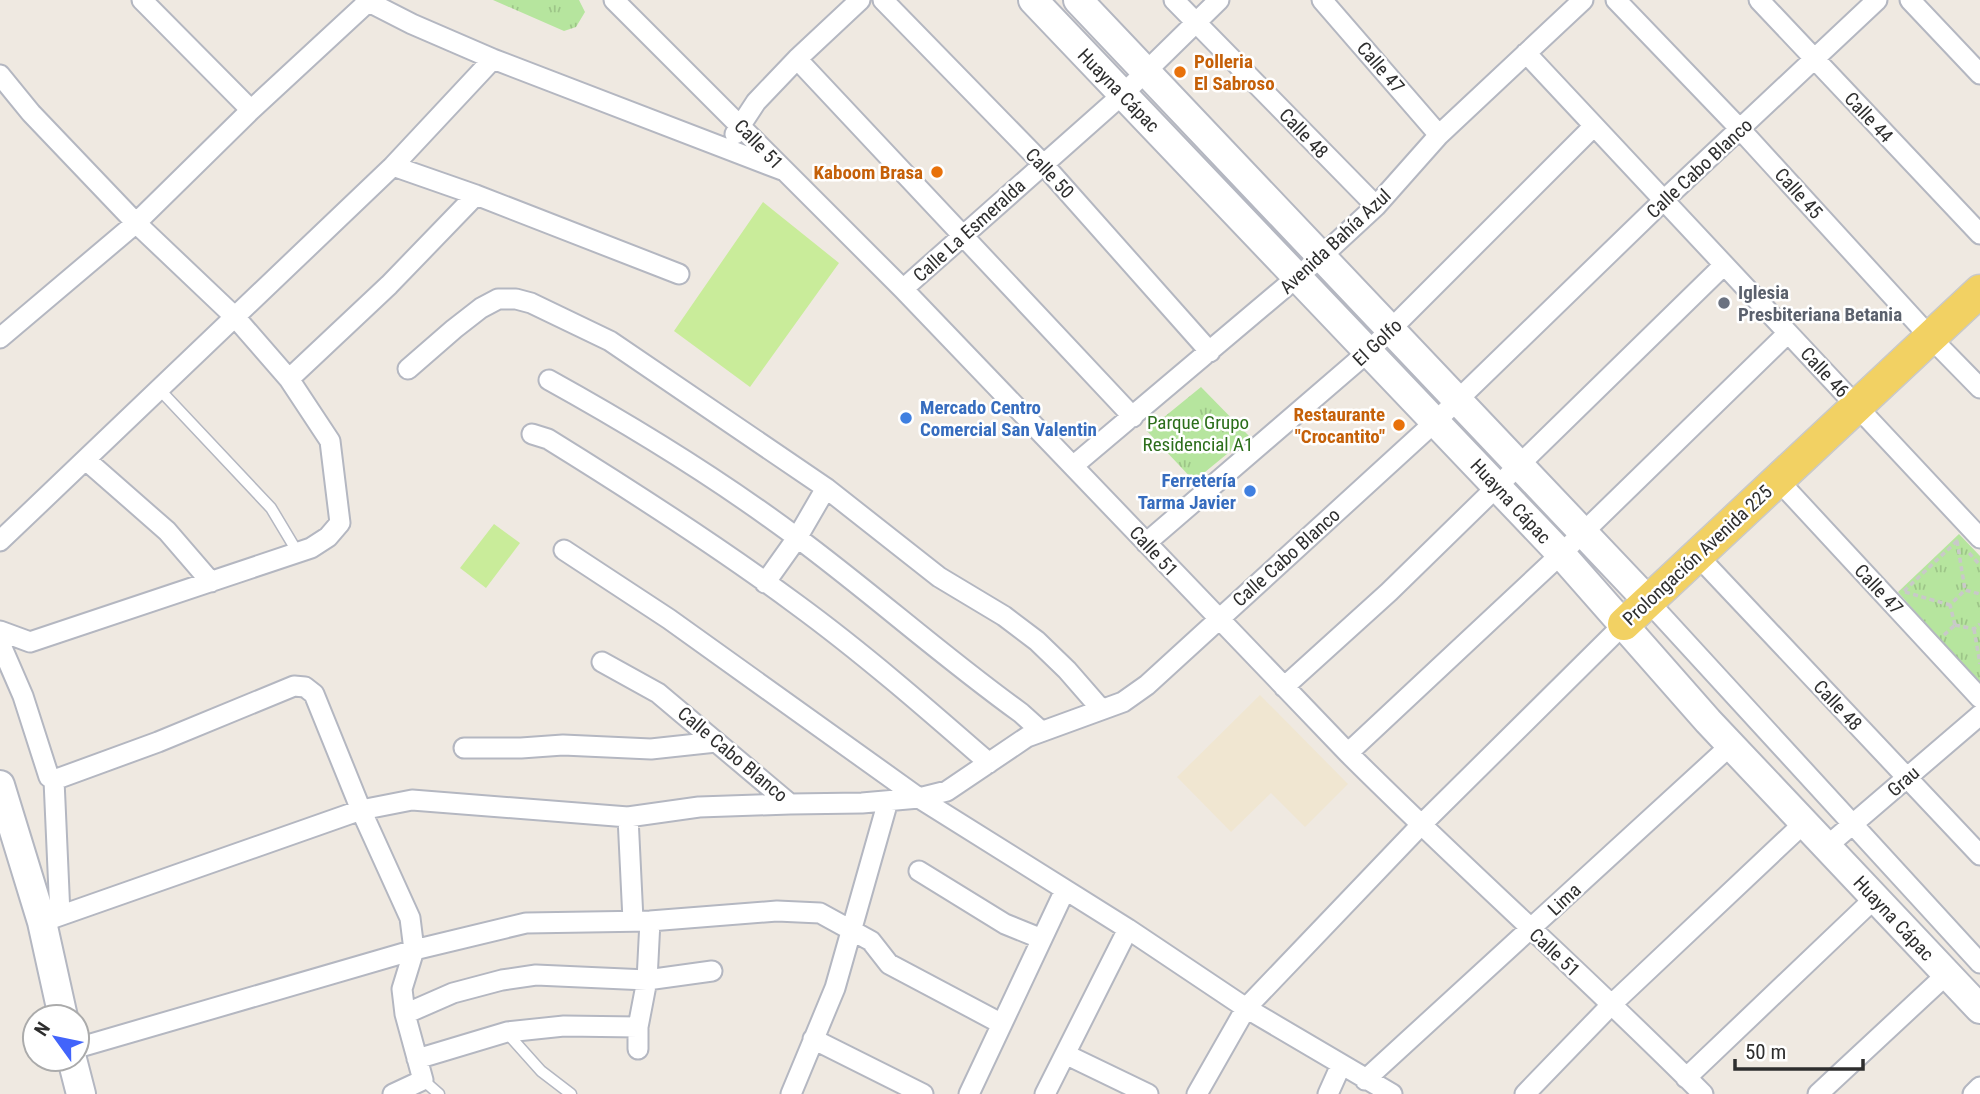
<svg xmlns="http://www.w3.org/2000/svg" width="1980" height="1094" font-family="'Roboto Condensed',sans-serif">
	<defs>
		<pattern id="grass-tufts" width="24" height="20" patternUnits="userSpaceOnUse" patternTransform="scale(1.75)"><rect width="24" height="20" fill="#b6e59e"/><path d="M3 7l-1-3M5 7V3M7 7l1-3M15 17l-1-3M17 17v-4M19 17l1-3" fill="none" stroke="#9dc588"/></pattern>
	</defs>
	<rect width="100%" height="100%" fill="#efe9e1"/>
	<path fill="#f0e6d1" d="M 1260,695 L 1348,784 L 1305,827 L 1271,793 L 1231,832 L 1177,777 Z"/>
	<path fill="url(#grass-tufts)" d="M 493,0 L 579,0 L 585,12 L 576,27 L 564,31 Z
		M 1201,387 L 1249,436 L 1194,481 L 1147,431 Z
		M 1959,534 L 1980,556 L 1980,686 L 1898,592 Z"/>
	<path fill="#c9ec9a" d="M 763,202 L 839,263 L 750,387 L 674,331 Z
		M 494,524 L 520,543 L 486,588 L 460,568 Z"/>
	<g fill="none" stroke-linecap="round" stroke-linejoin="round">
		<defs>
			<path id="service" d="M 159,389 L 271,508 L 298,553
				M 507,1033 L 541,1071 L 571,1094
				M 423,1080 L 439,1094"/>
			<path id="minor" d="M 142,0 L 251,110
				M 365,0 L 412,24 L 493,59 L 782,170
				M 614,0 L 903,289 L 1348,753 C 1464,869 1587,977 1703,1094
				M 883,0 L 1043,164 L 1210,352
				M 1174,0 L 1376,206
				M 1322,0 L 1439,135
				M 1616,0 L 1740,129 L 1930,337 L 1980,388
				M 1759,0 L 1980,234
				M 1910,0 L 1980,74
				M 1526,53 L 1980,538
				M 797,59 L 1133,417
				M 0,75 L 31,113 L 136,223 L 235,317 L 289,379 L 330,441 L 340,523 L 328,537 L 311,548 L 30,642 L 0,631
				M 735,134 L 756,102 L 797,59 L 860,0
				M 393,166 L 476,195 L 679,274
				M 903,289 L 1123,94 L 1219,0
				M 0,338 L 136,223 L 251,110 L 370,0
				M 408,369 L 454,329 L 481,308 L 498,299 L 516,299 L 531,303 L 610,341 L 826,488 L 939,577 L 1004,616 L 1037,641 L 1067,670 L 1101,709
				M 289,379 L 389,285 L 476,195
				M 549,380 C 634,427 717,478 795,536 C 872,593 943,657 1021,713 L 1041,731
				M 532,434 L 548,439 C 632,491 716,545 796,604 C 863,653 926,708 989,763
				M 86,460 L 167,531 L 211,582
				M 1073,466 L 1322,256 L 1376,206 L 1439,135 L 1583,0
				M 1778,480 L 1980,698
				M 0,541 L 393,166 L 493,59
				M 1146,543 L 1369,351 L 1594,126
				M 564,550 L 669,619 L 919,798 L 1128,929 L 1246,1008 L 1392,1094
				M 1697,555 L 1980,855
				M 765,583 L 797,538 L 826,488
				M 1648,601 L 1980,963
				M 0,643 L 23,696 L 49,777 L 54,780 L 158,742 L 294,686 L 305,687 L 314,694 L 361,810 L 410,918 L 414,950 L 402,989 L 405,1014 L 423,1080 L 393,1094
				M 602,662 L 658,693 L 790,804 L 862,803 L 919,798 L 947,791 L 1027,737 L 1123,702 L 1147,685 L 1436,421 L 1664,200 L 1877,0
				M 1284,687 L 1389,592 L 1724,265
				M 464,748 L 521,748 L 563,745 L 651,749 L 716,742
				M 1348,753 L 1561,554 L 1788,333
				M 54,780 L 60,915
				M 628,817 L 633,920
				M 1826,847 L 1980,715
				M 919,871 L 1005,924 L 1042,939
				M 42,922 L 361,810 L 412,800 L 628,817 L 699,807 L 790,804
				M 405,1014 L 453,993 L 502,980 L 536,975 L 647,980 L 712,971
				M 813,1039 L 923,1094
				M 77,1048 L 414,950 L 526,923 L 650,921 L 777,911 L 820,913 L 871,941 L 889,964 L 1002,1024
				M 638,1049 L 638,1027 L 647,980 L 650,921
				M 1065,1054 L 1148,1094
				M 417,1059 L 507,1032 L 564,1026 L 638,1027
				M 1686,1078 L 1875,898
				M 1365,1080 L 1731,745
				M 791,1094 L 835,988 L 888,801
				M 969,1094 L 1065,890
				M 1045,1094 L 1128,929
				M 1197,1094 L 1246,1008 L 1420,826 L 1624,624
				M 1328,1094 L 1341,1065
				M 1525,1094 L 1612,1004 L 1803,824
				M 1818,1094 L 1947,974
				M 1973,1094 L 1980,1087"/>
			<path id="secondary" d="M 1033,0 L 1561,554 L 1708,721 L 1980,1009
				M 1078,0 L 1648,601
				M 0,785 L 42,922 L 63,1017
				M 72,1059 L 81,1094"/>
			<path id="primary" d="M 1624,624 L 1980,291"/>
		</defs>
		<use href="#service" stroke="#b4b7c1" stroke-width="13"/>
		<use href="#minor" stroke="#b4b7c1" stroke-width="23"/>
		<use href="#secondary" stroke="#b4b7c1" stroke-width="32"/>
		<use href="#primary" stroke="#c9c9c9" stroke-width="35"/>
		<path stroke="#c9c9c9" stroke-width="3.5" stroke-dasharray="5 3.5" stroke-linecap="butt" d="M 1957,541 L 1965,590
			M 1969,553 L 1980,565
			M 1904,591 L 1957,541 L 1958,543
			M 1905,592 L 1950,605
			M 1955,625 L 1950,605 L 1965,590 L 1980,594
			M 1955,625 L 1974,629 L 1980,624
			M 1974,629 L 1980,664
			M 1944,635 L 1955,625"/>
		<use href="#service" stroke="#fff" stroke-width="10"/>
		<use href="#minor" stroke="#fff" stroke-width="19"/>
		<use href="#secondary" stroke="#fff" stroke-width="28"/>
		<use href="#primary" stroke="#f2d163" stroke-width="32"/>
	</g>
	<g fill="#e8710a" stroke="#fff" stroke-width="2.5">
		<circle cx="1180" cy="72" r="7"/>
		<circle cx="937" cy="172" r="7"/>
		<circle cx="1399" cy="425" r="7"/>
	</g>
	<circle fill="#6b7280" stroke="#fff" stroke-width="2.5" cx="1724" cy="303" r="7"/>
	<g fill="#3f7fe0" stroke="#fff" stroke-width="2.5">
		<circle cx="906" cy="418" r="7"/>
		<circle cx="1250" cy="491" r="7"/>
	</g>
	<g text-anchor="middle" stroke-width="5" stroke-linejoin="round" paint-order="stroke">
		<g font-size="19" font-weight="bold" fill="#c56008" stroke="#fff" text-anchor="end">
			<text x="1194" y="68" text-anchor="start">Polleria<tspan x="1194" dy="22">El Sabroso</tspan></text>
			<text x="923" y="179">Kaboom Brasa</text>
			<text x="1385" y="421">Restaurante<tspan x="1385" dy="22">"Crocantito"</tspan></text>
		</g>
		<g font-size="19" fill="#2e2e2e" stroke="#fff">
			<text transform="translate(1381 67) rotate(49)" y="7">Calle 47</text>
			<text transform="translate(1119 90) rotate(46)" y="7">Huayna Cápac</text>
			<text transform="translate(1869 117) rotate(47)" y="7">Calle 44</text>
			<text transform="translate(1304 133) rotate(46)" y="7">Calle 48</text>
			<text transform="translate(759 144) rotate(46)" y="7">Calle 51</text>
			<text transform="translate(1699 168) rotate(-43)" y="7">Calle Cabo Blanco</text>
			<text transform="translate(1050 173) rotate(47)" y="7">Calle 50</text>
			<text transform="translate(1799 193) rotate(48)" y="7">Calle 45</text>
			<text transform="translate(969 230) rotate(-42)" y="7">Calle La Esmeralda</text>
			<text transform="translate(1335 241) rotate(-43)" y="7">Avenida Bahía Azul</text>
			<text transform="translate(1377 342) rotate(-43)" y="7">El Golfo</text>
			<text transform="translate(1825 372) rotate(47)" y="7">Calle 46</text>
			<text transform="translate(1511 501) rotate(47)" y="7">Huayna Cápac</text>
			<text transform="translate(1154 551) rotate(47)" y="7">Calle 51</text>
			<text transform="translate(1697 555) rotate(-43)" y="7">Prolongación Avenida 225</text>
			<text transform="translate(1286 557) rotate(-42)" y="7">Calle Cabo Blanco</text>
			<text transform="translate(1879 589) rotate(47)" y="7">Calle 47</text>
			<text transform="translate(1838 705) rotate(47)" y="7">Calle 48</text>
			<text transform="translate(733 754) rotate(40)" y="7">Calle Cabo Blanco</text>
			<text transform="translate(1903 781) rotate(-41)" y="7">Grau</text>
			<text transform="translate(1564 899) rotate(-43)" y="7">Lima</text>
			<text transform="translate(1894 918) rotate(47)" y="7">Huayna Cápac</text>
			<text transform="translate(1555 952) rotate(43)" y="7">Calle 51</text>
		</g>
		<g font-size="19" font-weight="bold" fill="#5b616d" stroke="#fff" text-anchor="start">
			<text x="1738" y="299">Iglesia<tspan x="1738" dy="22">Presbiteriana Betania</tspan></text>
		</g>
		<g font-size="19" font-weight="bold" fill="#366cbe" stroke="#fff" text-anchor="start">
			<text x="920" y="414">Mercado Centro<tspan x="920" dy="22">Comercial San Valentin</tspan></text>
			<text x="1236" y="487" text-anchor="end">Ferretería<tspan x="1236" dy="22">Tarma Javier</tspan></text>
		</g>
		<g font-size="19" fill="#2c6e1b" stroke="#fff">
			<text x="1198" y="429">Parque Grupo<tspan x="1198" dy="22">Residencial A1</tspan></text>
		</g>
	</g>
	<g transform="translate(56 1038) rotate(303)"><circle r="33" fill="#ffffff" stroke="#ababab" stroke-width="2"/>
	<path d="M0-5L12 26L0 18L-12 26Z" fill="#4264fb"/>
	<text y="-10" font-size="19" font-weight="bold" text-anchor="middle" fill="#2e2e2e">N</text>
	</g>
	<path d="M1735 1059v10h128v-10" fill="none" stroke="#2e2e2e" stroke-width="3.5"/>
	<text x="1745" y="1059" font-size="21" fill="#2e2e2e" stroke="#ffffff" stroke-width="5" paint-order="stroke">50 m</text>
</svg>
